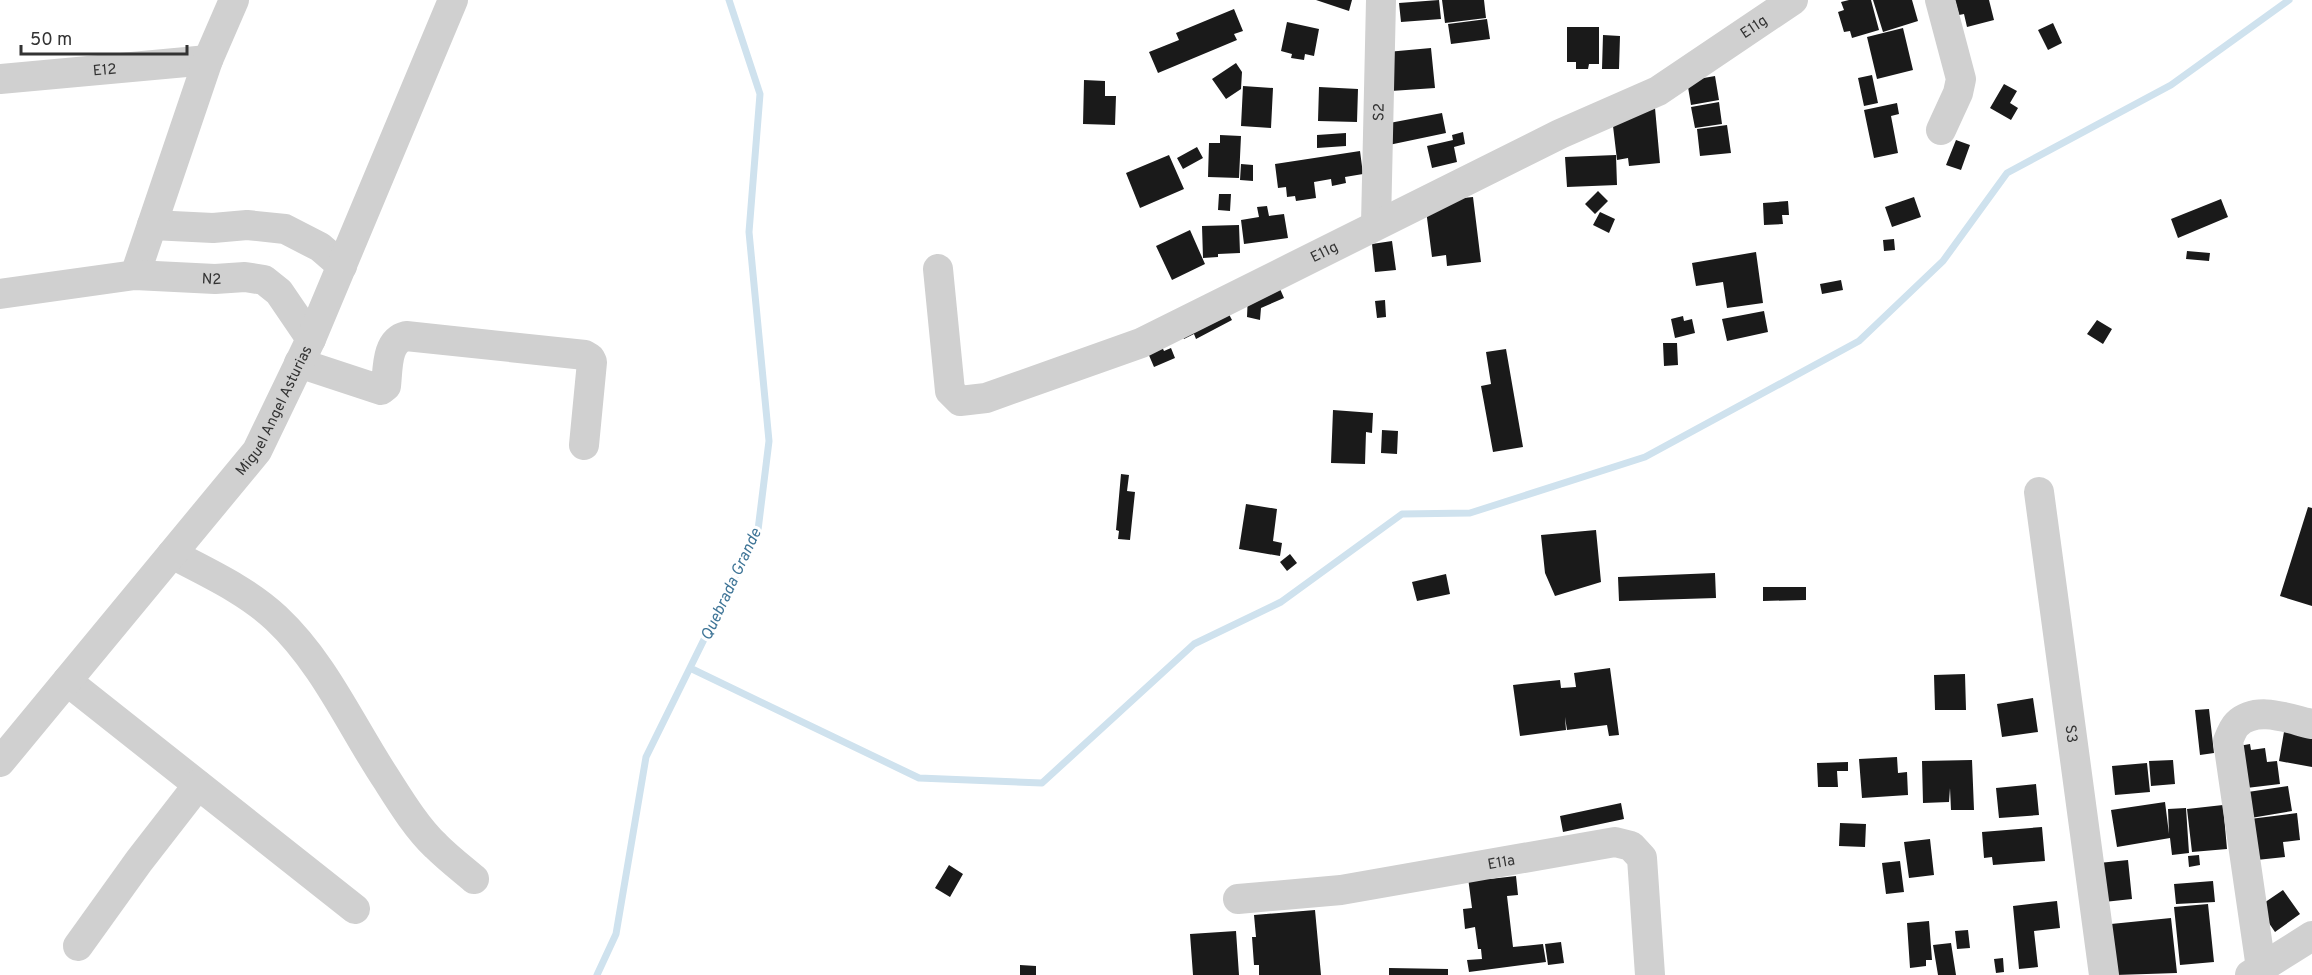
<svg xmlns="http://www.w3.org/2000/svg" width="2312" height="975" font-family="Overpass,sans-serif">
	<rect width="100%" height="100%" fill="#fff"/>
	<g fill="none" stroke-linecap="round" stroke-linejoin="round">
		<path stroke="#cfe2ee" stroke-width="7" d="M 690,668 L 919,778 L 1042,783 L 1194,644 L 1281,602 L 1402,514 L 1470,513 L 1645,457 L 1859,341 L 1943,261 L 2007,173 L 2171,85 L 2289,0
			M 597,975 L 616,934 L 646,757 L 758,530 L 769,441 L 749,232 L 760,94 L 729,0"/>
	</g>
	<path fill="#1a1a1a" d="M 1316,0 L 1352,0 L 1349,11 Z
		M 1439,0 L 1441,19 L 1401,22 L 1399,3 Z
		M 1442,0 L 1484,0 L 1486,18 L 1445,23 Z
		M 1849,0 L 1871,0 L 1879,30 L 1852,38 L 1850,31 L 1844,32 L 1838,12 L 1844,10 L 1841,2 Z
		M 1873,0 L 1912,0 L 1918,21 L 1883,32 Z
		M 1955,0 L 1989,0 L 1994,20 L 1967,27 L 1964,14 L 1959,15 Z
		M 1234,9 L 1243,31 L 1234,34 L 1237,40 L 1158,73 L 1149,52 L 1179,40 L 1176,33 Z
		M 1487,19 L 1490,39 L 1451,44 L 1448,24 Z
		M 1287,22 L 1319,29 L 1314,56 L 1305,54 L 1304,60 L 1291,58 L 1292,54 L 1281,51 Z
		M 2053,23 L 2062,43 L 2048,50 L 2038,30 Z
		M 1567,27 L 1599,27 L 1599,64 L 1589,64 L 1588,69 L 1576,69 L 1576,62 L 1567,62 Z
		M 1903,28 L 1913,70 L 1877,79 L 1867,37 Z
		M 1603,35 L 1620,36 L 1619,69 L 1602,69 Z
		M 1431,48 L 1435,88 L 1391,91 L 1387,52 Z
		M 1236,63 L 1242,72 L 1241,89 L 1226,99 L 1212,79 Z
		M 1872,75 L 1878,103 L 1864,106 L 1858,78 Z
		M 1715,76 L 1719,100 L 1691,105 L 1687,81 Z
		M 1084,80 L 1105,81 L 1105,96 L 1116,96 L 1115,125 L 1083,124 Z
		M 2004,84 L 2017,91 L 2010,103 L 2018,108 L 2011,120 L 1990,108 Z
		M 1243,86 L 1273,88 L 1271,128 L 1241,126 Z
		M 1319,87 L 1358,89 L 1357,122 L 1318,121 Z
		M 1719,102 L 1722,124 L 1695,128 L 1691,107 Z
		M 1897,103 L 1899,114 L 1891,116 L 1898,153 L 1874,158 L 1864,110 Z
		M 1655,108 L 1660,163 L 1629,166 L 1628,158 L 1617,160 L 1613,126 Z
		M 1442,113 L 1446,133 L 1384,146 L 1379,125 Z
		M 1727,125 L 1731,153 L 1700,156 L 1697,129 Z
		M 1463,132 L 1465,144 L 1454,147 L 1457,162 L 1432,168 L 1427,146 L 1453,140 L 1452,135 Z
		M 1346,133 L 1346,146 L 1317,148 L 1317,135 Z
		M 1220,135 L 1241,136 L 1239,178 L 1208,177 L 1209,143 L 1220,143 Z
		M 1956,140 L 1970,145 L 1961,170 L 1946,165 Z
		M 1197,147 L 1203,158 L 1183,169 L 1177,158 Z
		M 1360,151 L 1363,174 L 1345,177 L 1346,183 L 1332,186 L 1331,179 L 1314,182 L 1316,198 L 1296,201 L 1295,196 L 1287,197 L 1286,187 L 1278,188 L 1275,164 Z
		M 1169,155 L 1184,189 L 1140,208 L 1126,173 Z
		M 1616,155 L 1617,185 L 1567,187 L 1565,157 Z
		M 1241,164 L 1253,165 L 1253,181 L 1240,180 Z
		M 1598,191 L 1608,201 L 1595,214 L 1585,204 Z
		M 1219,194 L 1231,194 L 1230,211 L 1218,210 Z
		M 1473,197 L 1481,262 L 1447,266 L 1446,255 L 1432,257 L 1425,202 Z
		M 1914,197 L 1921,217 L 1892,227 L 1885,207 Z
		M 2221,199 L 2228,217 L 2178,238 L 2171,219 Z
		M 1788,201 L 1789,215 L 1782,215 L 1783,224 L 1764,225 L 1763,203 Z
		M 1267,206 L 1269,216 L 1284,214 L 1288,238 L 1244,244 L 1241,220 L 1259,217 L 1257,207 Z
		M 1600,212 L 1615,219 L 1609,233 L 1593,225 Z
		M 1239,225 L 1240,253 L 1218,254 L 1218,257 L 1203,258 L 1202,226 Z
		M 1190,230 L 1205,264 L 1172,280 L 1156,246 Z
		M 1894,239 L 1895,250 L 1884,251 L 1883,240 Z
		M 1392,241 L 1396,270 L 1375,272 L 1372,244 Z
		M 2187,251 L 2210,253 L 2209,261 L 2186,259 Z
		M 1756,252 L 1763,303 L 1727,308 L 1723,282 L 1696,286 L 1692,263 Z
		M 1841,280 L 1843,290 L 1822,294 L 1820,284 Z
		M 1277,282 L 1284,298 L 1261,308 L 1260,320 L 1247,317 L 1248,294 Z
		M 1385,300 L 1386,317 L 1377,318 L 1375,301 Z
		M 1223,303 L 1232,320 L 1196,339 L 1194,334 L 1184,339 L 1177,326 Z
		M 1764,311 L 1768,332 L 1727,341 L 1722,319 Z
		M 1683,316 L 1684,321 L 1692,319 L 1695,333 L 1675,338 L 1671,319 Z
		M 2097,320 L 2112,329 L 2103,344 L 2087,334 Z
		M 1159,340 L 1164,351 L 1171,348 L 1175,358 L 1154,367 L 1145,346 Z
		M 1663,343 L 1677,343 L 1678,365 L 1664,366 Z
		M 1506,349 L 1523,447 L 1493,452 L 1481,386 L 1491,384 L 1486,352 Z
		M 1333,410 L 1373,413 L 1372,433 L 1366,432 L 1365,464 L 1331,463 Z
		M 1382,430 L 1398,431 L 1397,454 L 1381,453 Z
		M 1121,474 L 1129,475 L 1127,491 L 1135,492 L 1130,540 L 1118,539 L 1119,531 L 1116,530 Z
		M 1246,504 L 1277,509 L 1273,541 L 1282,543 L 1280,556 L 1239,549 Z
		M 2308,507 L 2312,508 L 2312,606 L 2280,596 Z
		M 1596,530 L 1601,582 L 1555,596 L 1545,573 L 1541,535 Z
		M 1290,554 L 1297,563 L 1287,571 L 1280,562 Z
		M 1715,573 L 1716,598 L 1619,601 L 1618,577 Z
		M 1446,574 L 1450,594 L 1417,601 L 1412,582 Z
		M 1763,587 L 1806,587 L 1806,600 L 1763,601 Z
		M 1610,668 L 1619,735 L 1609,736 L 1607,725 L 1567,730 L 1565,717 L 1566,730 L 1520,736 L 1513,685 L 1560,680 L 1561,688 L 1576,687 L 1574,673 Z
		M 1965,674 L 1966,710 L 1935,710 L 1934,675 Z
		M 2033,698 L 2038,732 L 2002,737 L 1997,704 Z
		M 2209,709 L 2214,753 L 2200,755 L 2195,710 Z
		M 2285,726 L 2312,731 L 2312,767 L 2279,761 Z
		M 2250,744 L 2251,750 L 2265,748 L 2267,762 L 2277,761 L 2280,784 L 2238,789 L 2233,747 Z
		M 1897,757 L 1898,773 L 1907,772 L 1908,795 L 1862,798 L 1859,759 Z
		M 1972,760 L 1974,810 L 1951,810 L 1950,788 L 1949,802 L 1923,803 L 1922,761 Z
		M 2173,760 L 2175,784 L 2151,786 L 2149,761 Z
		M 1848,762 L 1848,771 L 1837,771 L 1838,787 L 1818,787 L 1817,763 Z
		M 2147,763 L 2150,792 L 2115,795 L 2112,766 Z
		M 2036,784 L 2039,815 L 1999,818 L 1996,788 Z
		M 2288,786 L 2292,811 L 2245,819 L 2241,793 Z
		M 2165,802 L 2169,834 L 2168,809 L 2186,808 L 2189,853 L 2172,855 L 2170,838 L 2117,847 L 2111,810 Z
		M 1621,803 L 1624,819 L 1563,832 L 1560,816 Z
		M 2223,805 L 2227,849 L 2192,852 L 2187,809 Z
		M 2297,813 L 2300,840 L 2283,842 L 2285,857 L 2247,861 L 2242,820 Z
		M 1840,823 L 1866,824 L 1865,847 L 1839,846 Z
		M 2042,827 L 2045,861 L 1993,865 L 1992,857 L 1984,858 L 1982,832 Z
		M 1930,839 L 1934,875 L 1909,878 L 1904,842 Z
		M 2199,855 L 2200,865 L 2189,867 L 2188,856 Z
		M 2128,860 L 2132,899 L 2104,902 L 2099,863 Z
		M 1900,861 L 1904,892 L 1886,894 L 1882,863 Z
		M 949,865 L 963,874 L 950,897 L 935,888 Z
		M 1488,867 L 1490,879 L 1516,876 L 1518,895 L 1507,896 L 1513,947 L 1543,944 L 1546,962 L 1469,972 L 1467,960 L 1482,959 L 1481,949 L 1478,949 L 1475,927 L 1465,929 L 1463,909 L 1472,908 L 1467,870 Z
		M 2213,881 L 2215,902 L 2176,904 L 2174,884 Z
		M 2283,890 L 2300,914 L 2275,932 L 2258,907 Z
		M 2057,901 L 2060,928 L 2034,931 L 2038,967 L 2019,969 L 2013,906 Z
		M 2208,904 L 2214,962 L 2180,965 L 2174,907 Z
		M 1315,910 L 1321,975 L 1259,975 L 1259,965 L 1254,965 L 1252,937 L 1256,937 L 1254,915 Z
		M 2171,918 L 2177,973 L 2116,975 L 2111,924 Z
		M 1929,921 L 1932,960 L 1926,960 L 1926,966 L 1910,968 L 1907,923 Z
		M 1968,930 L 1970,948 L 1957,949 L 1955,931 Z
		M 1236,931 L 1239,975 L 1193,975 L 1190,934 Z
		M 1561,942 L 1564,963 L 1548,965 L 1545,944 Z
		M 1951,943 L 1956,975 L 1938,975 L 1933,945 Z
		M 2003,958 L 2004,972 L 1996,973 L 1994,959 Z
		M 1020,965 L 1036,966 L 1036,975 L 1020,975 Z
		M 1389,968 L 1448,969 L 1448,975 L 1389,975 Z"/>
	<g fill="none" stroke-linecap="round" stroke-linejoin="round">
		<g stroke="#d0d0d0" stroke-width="30">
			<path d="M 1940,0 L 1961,79 L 1958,93 L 1941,130"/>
			<path id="s1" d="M 0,79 L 208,60"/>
			<path id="s2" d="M 1376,224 L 1381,0"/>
			<path d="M 152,225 L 213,228 L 247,225 L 285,229 L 320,247 L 342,266"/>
			<path id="s3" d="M 938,269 L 950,391 L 960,401 L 986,398 L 1141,343 L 1560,134 L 1658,91 L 1793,0"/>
			<path d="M 135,275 L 208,60 L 234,0"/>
			<path id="s4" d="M 0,294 L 135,275 L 215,279 L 245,277 L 264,280 L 279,292 L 311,339"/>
			<path d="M 299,363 L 381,390 L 386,386 C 388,369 386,341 406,336 L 585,355 L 590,358 L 592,362 L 584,445"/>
			<path id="s5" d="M 2039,492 L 2104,975"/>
			<path d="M 172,554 C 208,573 246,590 276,618 C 325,664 351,726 387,780 C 401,802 417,828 436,846 C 448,858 461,868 474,879"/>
			<path d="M 67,681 L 355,909"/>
			<path id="s6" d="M 0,762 L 257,451 L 311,339 L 453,0"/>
			<path id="s7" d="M 1238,899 L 1341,890 L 1615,842 L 1631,846 L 1642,858 L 1650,975"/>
			<path d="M 78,946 L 139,861 L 198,785"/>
			<path d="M 2261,968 L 2228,741 C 2230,736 2233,728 2237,724 C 2257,705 2289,719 2312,724"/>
			<path d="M 2250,975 L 2312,936"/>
		</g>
	</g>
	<g text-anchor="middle" stroke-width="6" stroke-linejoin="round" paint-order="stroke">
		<g font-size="15" fill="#333" stroke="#fff">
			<text dy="5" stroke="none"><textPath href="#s3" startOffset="1018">E11g</textPath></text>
			<text dy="5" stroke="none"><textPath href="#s1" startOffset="105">E12</textPath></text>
			<text dy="5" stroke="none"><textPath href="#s2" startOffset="112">S2</textPath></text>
			<text dy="5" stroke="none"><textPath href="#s3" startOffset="532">E11g</textPath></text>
			<text dy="5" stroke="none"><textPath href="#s4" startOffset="213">N2</textPath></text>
			<text dy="5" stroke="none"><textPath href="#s6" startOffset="447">Miguel Angel Asturias</textPath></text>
			<text dy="5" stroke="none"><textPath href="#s5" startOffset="244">S3</textPath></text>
			<text dy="5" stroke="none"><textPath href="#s7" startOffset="266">E11a</textPath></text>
		</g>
		<g font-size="16" font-style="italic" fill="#3f7597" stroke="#fff">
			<text transform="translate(730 584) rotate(-65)" y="6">Quebrada Grande</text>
		</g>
	</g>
	<path d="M21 45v9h166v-9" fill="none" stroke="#333333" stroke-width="3"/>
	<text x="30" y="45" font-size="18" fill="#333333" stroke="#ffffff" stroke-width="4.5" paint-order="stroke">50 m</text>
</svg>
